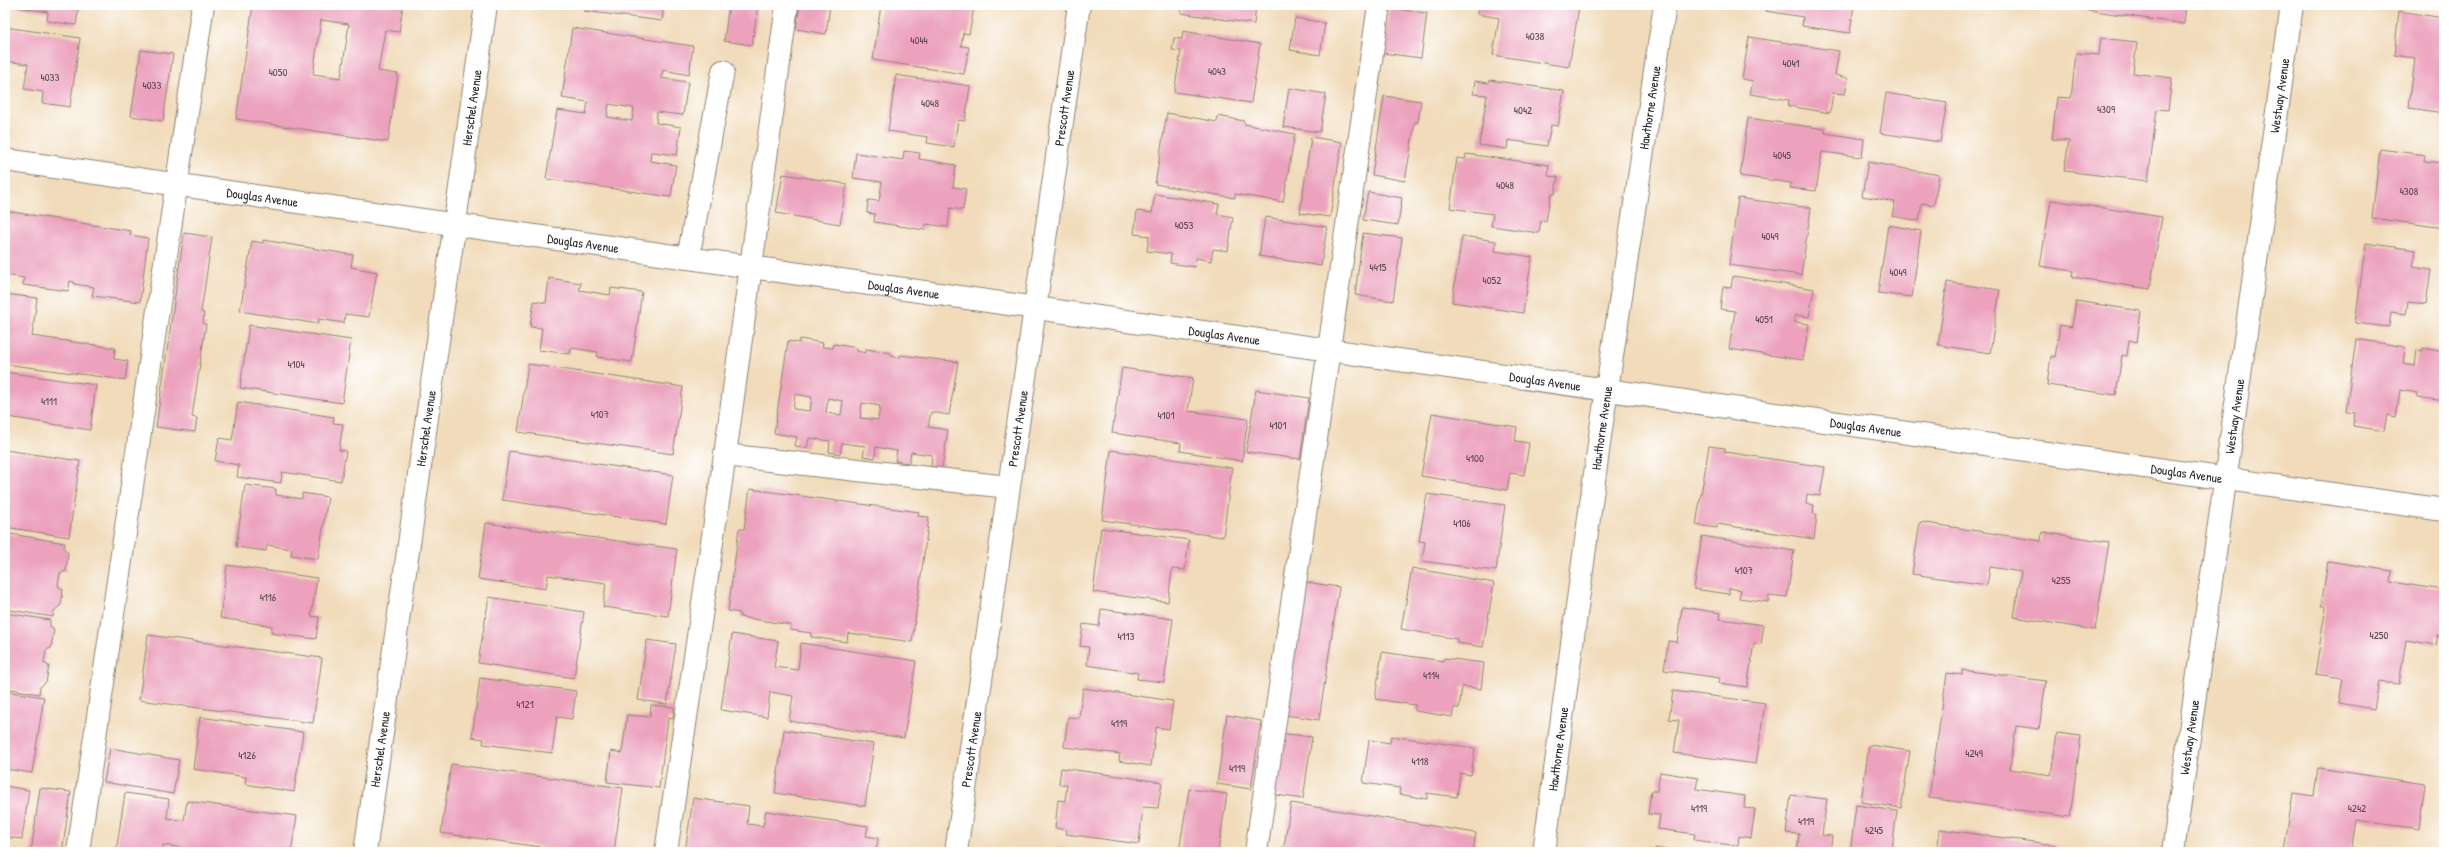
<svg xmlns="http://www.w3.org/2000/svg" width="2449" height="857" font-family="'Patrick Hand',sans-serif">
	<rect width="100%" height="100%" fill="#fff"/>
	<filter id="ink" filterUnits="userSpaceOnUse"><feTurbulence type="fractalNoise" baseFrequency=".025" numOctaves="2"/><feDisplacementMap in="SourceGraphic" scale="8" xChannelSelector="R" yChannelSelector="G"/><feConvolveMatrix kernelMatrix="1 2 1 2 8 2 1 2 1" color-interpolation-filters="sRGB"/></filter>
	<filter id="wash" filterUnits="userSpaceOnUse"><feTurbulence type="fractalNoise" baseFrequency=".012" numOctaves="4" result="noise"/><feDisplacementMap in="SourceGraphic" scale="16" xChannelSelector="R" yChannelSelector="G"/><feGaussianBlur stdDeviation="0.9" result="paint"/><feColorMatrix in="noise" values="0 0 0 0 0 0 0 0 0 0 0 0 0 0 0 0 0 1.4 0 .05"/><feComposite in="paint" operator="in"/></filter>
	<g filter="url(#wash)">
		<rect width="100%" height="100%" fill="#f1dbba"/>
		<g id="blocks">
			<path fill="#eca2bd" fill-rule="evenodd" d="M 5,5 L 79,5 L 76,25 L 47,21 L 48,12 Z
				M 253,5 L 403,5 L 399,32 L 385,30 L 378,71 L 398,74 L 388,142 L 236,119 ZM 321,20 L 349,24 L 341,78 L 313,74 Z
				M 585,5 L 664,5 L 662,21 L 584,11 Z
				M 729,5 L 758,5 L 752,45 L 724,41 Z
				M 800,5 L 830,5 L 826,34 L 796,29 Z
				M 881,5 L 914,5 L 942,9 L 943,5 L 974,7 L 969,34 L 963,33 L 961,46 L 969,47 L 964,74 L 873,60 Z
				M 1182,5 L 1256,5 L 1254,24 L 1181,13 Z
				M 1478,5 L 1565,5 L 1579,7 L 1569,67 L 1493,55 L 1499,18 L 1477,14 Z
				M 1767,5 L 1854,5 L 1850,33 L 1802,26 L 1803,17 L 1766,11 Z
				M 2054,5 L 2186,5 L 2184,24 Z
				M 1389,8 L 1427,13 L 1421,58 L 1383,53 Z
				M 2399,11 L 2444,18 L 2444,113 L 2409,108 L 2415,58 L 2394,55 Z
				M 1295,18 L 1325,23 L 1320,55 L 1290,50 Z
				M 5,27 L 80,38 L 70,107 L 42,103 L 43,92 L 24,89 L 28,64 L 5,61 Z
				M 572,28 L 693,46 L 689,75 L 663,70 L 661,78 L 688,82 L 683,115 L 657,112 L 656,123 L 681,127 L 677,155 L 651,152 L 650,161 L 676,165 L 671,197 L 546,179 L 557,110 L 586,114 L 588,102 L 562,98 ZM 609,104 L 634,108 L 632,121 L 607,117 Z
				M 1183,31 L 1260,44 L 1251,103 L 1174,92 L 1181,51 L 1172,50 L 1174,38 L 1182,39 Z
				M 1749,37 L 1839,51 L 1835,75 L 1848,78 L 1845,94 L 1833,93 L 1830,113 L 1788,106 L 1789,100 L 1750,94 L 1753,81 L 1742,79 Z
				M 2101,38 L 2137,42 L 2133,73 L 2172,78 L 2168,110 L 2157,109 L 2148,181 L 2064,171 L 2069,141 L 2052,139 L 2057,97 L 2071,98 L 2076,53 L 2099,55 Z
				M 141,50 L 173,54 L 163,121 L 131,116 Z
				M 896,75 L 970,86 L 965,121 L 958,120 L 954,147 L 927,143 L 928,137 L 888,131 Z
				M 1490,80 L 1564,91 L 1558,126 L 1551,125 L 1547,146 L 1508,140 L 1507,149 L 1479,145 L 1487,95 L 1473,94 L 1475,81 L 1489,83 Z
				M 1289,88 L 1326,94 L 1320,132 L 1283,127 Z
				M 1886,93 L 1947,103 L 1940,142 L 1880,133 Z
				M 1384,96 L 1421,101 L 1418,122 L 1415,122 L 1405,181 L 1372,175 Z
				M 1167,113 L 1217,122 L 1218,116 L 1244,121 L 1244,124 L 1295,134 L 1283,202 L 1235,194 L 1235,198 L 1155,184 Z
				M 1748,118 L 1825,129 L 1825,133 L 1864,139 L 1862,157 L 1822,152 L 1816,191 L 1790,188 L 1791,183 L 1740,176 Z
				M 1311,137 L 1342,142 L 1330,217 L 1300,213 Z
				M 2380,149 L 2425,155 L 2424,161 L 2444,163 L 2444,228 L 2372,218 Z
				M 904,151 L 920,153 L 919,159 L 956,165 L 953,187 L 966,189 L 963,210 L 950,208 L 948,227 L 926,224 L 925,230 L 874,222 L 875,214 L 867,213 L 868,200 L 879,201 L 882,182 L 853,178 L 856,153 L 903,160 Z
				M 1466,154 L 1549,165 L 1548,176 L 1558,177 L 1555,194 L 1551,194 L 1546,221 L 1541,220 L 1539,233 L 1491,226 L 1493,214 L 1450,208 L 1457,158 L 1465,159 Z
				M 1868,162 L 1939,175 L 1934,205 L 1922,203 L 1919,221 L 1892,216 L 1895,202 L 1862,196 Z
				M 783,174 L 847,184 L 840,224 L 776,213 Z
				M 1368,192 L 1402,198 L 1398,225 L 1363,220 Z
				M 1155,194 L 1219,204 L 1217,214 L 1233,217 L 1228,251 L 1213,249 L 1211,261 L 1196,258 L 1195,267 L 1170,263 L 1171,254 L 1147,251 L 1149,236 L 1134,234 L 1137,211 L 1152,213 Z
				M 1738,198 L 1811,208 L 1801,275 L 1729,265 Z
				M 2051,200 L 2162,217 L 2150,289 L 2072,277 L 2073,271 L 2040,266 Z
				M 6,211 L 131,231 L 130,235 L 148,238 L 140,302 L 92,296 L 94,287 L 74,284 L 74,282 L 70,281 L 68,291 L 23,285 L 24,278 L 5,275 Z
				M 1265,217 L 1327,227 L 1321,266 L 1259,256 Z
				M 1888,225 L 1921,231 L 1912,297 L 1878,293 Z
				M 184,233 L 212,237 L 201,312 L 204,313 L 203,324 L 206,324 L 192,417 L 197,418 L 195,432 L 156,427 Z
				M 1363,233 L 1402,238 L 1393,301 L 1355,295 Z
				M 1462,236 L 1496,241 L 1495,251 L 1532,257 L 1523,313 L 1452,302 Z
				M 263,240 L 353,255 L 351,267 L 377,272 L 369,317 L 345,314 L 344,323 L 319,319 L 318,324 L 240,311 L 252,241 L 263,243 Z
				M 2366,243 L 2416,250 L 2413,267 L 2431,270 L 2426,304 L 2408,302 L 2406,314 L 2391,312 L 2389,327 L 2355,323 Z
				M 1733,276 L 1814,289 L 1809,317 L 1796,315 L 1794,322 L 1809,324 L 1803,360 L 1729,349 L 1735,311 L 1720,309 L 1723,287 L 1731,288 Z
				M 549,278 L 581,283 L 579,290 L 610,295 L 611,288 L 642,292 L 632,362 L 597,357 L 598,352 L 571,348 L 570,354 L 539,350 L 542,328 L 530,327 L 534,301 L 546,303 Z
				M 1947,282 L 2000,290 L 1990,353 L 1938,345 Z
				M 5,294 L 37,298 L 32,336 L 115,348 L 114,359 L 128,361 L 125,380 L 5,364 Z
				M 2076,301 L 2141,311 L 2137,342 L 2129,340 L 2127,356 L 2122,355 L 2116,395 L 2047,385 L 2051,356 L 2055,357 L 2060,325 L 2072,327 Z
				M 249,325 L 351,340 L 342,403 L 240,388 Z
				M 800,339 L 823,343 L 822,347 L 833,348 L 834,344 L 857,348 L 857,351 L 866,353 L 866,349 L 891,353 L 891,356 L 900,358 L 900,355 L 958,362 L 949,415 L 931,412 L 928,427 L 948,430 L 942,468 L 931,466 L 932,455 L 911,452 L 909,463 L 895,461 L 897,451 L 876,447 L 875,458 L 863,456 L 865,446 L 842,443 L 840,454 L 829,452 L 830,441 L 809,438 L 807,448 L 795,446 L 797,437 L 774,433 L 788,341 L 799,343 ZM 795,394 L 812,397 L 810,411 L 793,409 ZM 828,398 L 843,401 L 841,415 L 826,413 ZM 862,403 L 880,406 L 878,420 L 860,418 Z
				M 2356,339 L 2405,347 L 2403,364 L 2415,366 L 2417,350 L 2423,351 L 2423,348 L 2444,352 L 2444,401 L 2417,397 L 2418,393 L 2400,390 L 2396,417 L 2387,415 L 2384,431 L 2353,426 L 2355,413 L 2346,412 Z
				M 528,364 L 683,387 L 673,454 L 518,432 Z
				M 1122,368 L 1193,378 L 1188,411 L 1248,419 L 1242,461 L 1180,451 L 1181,443 L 1112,433 Z
				M 5,372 L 96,385 L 90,430 L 8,417 L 5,430 Z
				M 1256,390 L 1309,398 L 1300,459 L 1246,452 Z
				M 238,402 L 334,417 L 333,423 L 343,424 L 339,450 L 346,451 L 341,481 L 282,472 L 281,483 L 237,477 L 239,465 L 215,461 L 219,438 L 232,440 Z
				M 1432,413 L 1517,427 L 1515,441 L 1529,443 L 1524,475 L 1510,473 L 1507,490 L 1421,476 Z
				M 1709,446 L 1725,448 L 1725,452 L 1825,467 L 1820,496 L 1807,494 L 1806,504 L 1814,505 L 1813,514 L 1817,515 L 1814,539 L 1717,524 L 1717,528 L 1696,525 Z
				M 5,450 L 80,461 L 69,537 L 5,527 Z
				M 1111,450 L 1232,468 L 1223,537 L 1102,520 Z
				M 509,451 L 673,475 L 666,524 L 502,500 Z
				M 245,485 L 276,489 L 276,495 L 302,499 L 302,493 L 328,497 L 318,559 L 291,555 L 292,549 L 267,545 L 266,551 L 236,547 Z
				M 750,489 L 919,512 L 918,516 L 929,517 L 912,642 L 848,633 L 847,642 L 811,637 L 811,633 L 790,630 L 791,625 L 740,617 L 740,613 L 728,611 L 739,529 L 744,529 Z
				M 1427,494 L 1505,505 L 1496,571 L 1422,561 L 1425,542 L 1419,541 Z
				M 1920,522 L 2041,541 L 2042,532 L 2109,542 L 2095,630 L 2014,617 L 2021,572 L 1990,567 L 1987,585 L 1912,574 Z
				M 486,523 L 677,549 L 668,616 L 603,607 L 606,583 L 548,575 L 546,589 L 478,579 Z
				M 1101,528 L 1189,540 L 1185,570 L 1172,569 L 1168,602 L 1093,592 Z
				M 5,533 L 65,543 L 64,548 L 68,553 L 66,571 L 60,573 L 58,586 L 63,590 L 61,605 L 54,611 L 53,617 L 5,609 Z
				M 1702,536 L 1794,551 L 1787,597 L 1769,595 L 1768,602 L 1739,598 L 1741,590 L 1729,588 L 1729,594 L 1694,589 Z
				M 2328,561 L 2392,571 L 2391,582 L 2444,590 L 2444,636 L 2438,635 L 2436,645 L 2406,640 L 2399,684 L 2379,682 L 2374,709 L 2339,703 L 2343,678 L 2315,674 L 2326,606 L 2321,606 Z
				M 227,565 L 317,578 L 311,616 L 319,617 L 316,639 L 271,633 L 272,626 L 220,618 Z
				M 1412,568 L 1494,583 L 1483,647 L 1457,643 L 1457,639 L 1401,629 Z
				M 1305,582 L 1339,587 L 1319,720 L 1285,715 Z
				M 489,597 L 584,612 L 574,678 L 478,663 Z
				M 1682,607 L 1721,613 L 1720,619 L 1764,625 L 1761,644 L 1754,643 L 1747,687 L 1719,683 L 1720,678 L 1664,670 L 1668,641 L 1677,642 Z
				M 1101,609 L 1173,619 L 1164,682 L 1137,679 L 1138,673 L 1087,665 L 1089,647 L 1080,646 L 1083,624 L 1099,626 Z
				M 5,613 L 50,620 L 50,626 L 54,629 L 51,648 L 46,650 L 44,663 L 49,666 L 46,682 L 40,687 L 39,694 L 5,688 Z
				M 732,634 L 778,641 L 774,667 L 798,670 L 801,643 L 916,661 L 904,738 L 789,721 L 793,696 L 770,692 L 767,717 L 721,710 Z
				M 148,635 L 322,658 L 313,723 L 139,700 Z
				M 647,640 L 676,644 L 667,704 L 638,700 Z
				M 1382,652 L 1443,661 L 1444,658 L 1484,663 L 1481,689 L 1462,686 L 1459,708 L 1454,708 L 1452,717 L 1415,711 L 1415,705 L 1375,699 Z
				M 1962,670 L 2046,681 L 2039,729 L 2016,726 L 2010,769 L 2051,775 L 2057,733 L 2081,736 L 2070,817 L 1929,798 L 1947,673 L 1962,675 Z
				M 480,678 L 576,691 L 572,719 L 557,717 L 552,753 L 483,744 L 484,739 L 472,737 Z
				M 1083,688 L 1173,701 L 1169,729 L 1156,727 L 1151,766 L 1119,761 L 1120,754 L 1064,747 L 1068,717 L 1079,718 Z
				M 5,691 L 44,697 L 32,773 L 5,769 Z
				M 1673,691 L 1765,703 L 1756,764 L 1674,753 L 1679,720 L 1669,719 Z
				M 651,705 L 674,707 L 673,719 L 668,718 L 659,788 L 607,782 L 611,751 L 622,753 L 627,715 L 650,717 Z
				M 1227,715 L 1261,721 L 1251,789 L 1217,784 Z
				M 200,717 L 303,732 L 294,792 L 245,784 L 246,777 L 193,769 Z
				M 784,730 L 874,744 L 865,806 L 775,793 Z
				M 1280,733 L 1312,737 L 1303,799 L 1271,794 Z
				M 1391,736 L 1475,748 L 1471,775 L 1460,773 L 1457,797 L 1427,793 L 1427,799 L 1399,794 L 1400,788 L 1363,783 L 1369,740 L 1390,743 Z
				M 1869,745 L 1910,751 L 1901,808 L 1861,802 Z
				M 110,748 L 179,760 L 173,794 L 104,782 Z
				M 451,764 L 623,788 L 614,852 L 577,852 L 441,833 Z
				M 1061,768 L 1162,782 L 1158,808 L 1143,807 L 1139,844 L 1066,834 L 1067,830 L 1055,828 L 1058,800 L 1065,801 L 1067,785 L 1059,784 Z
				M 2318,768 L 2425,784 L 2419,829 L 2356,820 L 2351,852 L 2284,852 L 2293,793 L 2314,796 Z
				M 1660,772 L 1698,778 L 1696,789 L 1745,796 L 1744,808 L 1755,809 L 1751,838 L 1739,836 L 1738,846 L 1694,840 L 1695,834 L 1658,829 L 1660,815 L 1648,814 L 1651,791 L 1657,791 Z
				M 5,786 L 29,790 L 22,839 L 5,837 Z
				M 40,788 L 71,792 L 62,852 L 31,852 Z
				M 1189,789 L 1227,794 L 1218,852 L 1179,852 Z
				M 125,793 L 169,799 L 167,818 L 184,821 L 187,801 L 297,816 L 291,852 L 184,852 L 185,848 L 163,845 L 162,852 L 116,852 Z
				M 1791,795 L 1827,799 L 1822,835 L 1832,836 L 1830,852 L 1797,852 L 1799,834 L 1786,833 Z
				M 693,798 L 749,806 L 747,824 L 763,826 L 766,811 L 868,826 L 866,836 L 878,838 L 876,852 L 685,852 Z
				M 1291,803 L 1476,833 L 1473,852 L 1283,852 Z
				M 1856,805 L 1897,811 L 1892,849 L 1908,852 L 1850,852 Z
				M 1940,829 L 2055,845 L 2054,852 L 1937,852 Z
				M 1058,848 L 1077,851 L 1077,852 L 1058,852 Z
				M 1655,848 L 1674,851 L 1674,852 L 1655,852 Z"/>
		</g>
	</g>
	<g filter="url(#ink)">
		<use href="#blocks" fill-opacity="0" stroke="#8e8372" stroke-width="1"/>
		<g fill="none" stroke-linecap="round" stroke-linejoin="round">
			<defs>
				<g id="minor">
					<path id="s1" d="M 5,160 L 2444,510"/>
					<path d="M 688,258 L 723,71"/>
					<path d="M 725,455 L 1008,487"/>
					<path d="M 78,852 L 203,5"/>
					<path id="s2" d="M 365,852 L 486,5"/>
					<path d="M 666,852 L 725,455 L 787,5"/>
					<path id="s3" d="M 956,852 L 1079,5"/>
					<path d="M 1256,852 L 1379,5"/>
					<path id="s4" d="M 1544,852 L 1601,429 L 1665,5"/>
					<path id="s5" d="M 2173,852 L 2292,5"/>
				</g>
			</defs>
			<use href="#minor" stroke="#8e8372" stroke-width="24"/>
			<use href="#minor" stroke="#fff" stroke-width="22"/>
		</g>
	</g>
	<g text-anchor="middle" stroke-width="4" stroke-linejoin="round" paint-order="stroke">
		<g font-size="11" fill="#5b4950">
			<text x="1535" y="40">4038</text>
			<text x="919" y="44">4044</text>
			<text x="1791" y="67">4041</text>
			<text x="1217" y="75">4043</text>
			<text x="278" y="76">4050</text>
			<text x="50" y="81">4033</text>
			<text x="152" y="89">4033</text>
			<text x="930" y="107">4048</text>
			<text x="2106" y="113">4309</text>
			<text x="1523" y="114">4042</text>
			<text x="1782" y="159">4045</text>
			<text x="1505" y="189">4048</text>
			<text x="2409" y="195">4308</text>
			<text x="1184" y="229">4053</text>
			<text x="1770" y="240">4049</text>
			<text x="1378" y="271">4415</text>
			<text x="1898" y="276">4049</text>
			<text x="1492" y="284">4052</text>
			<text x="1764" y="323">4051</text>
			<text x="296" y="368">4104</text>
			<text x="49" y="405">4111</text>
			<text x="600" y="418">4107</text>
			<text x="1166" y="419">4101</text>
			<text x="1278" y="429">4101</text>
			<text x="1475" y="462">4100</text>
			<text x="1462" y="527">4106</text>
			<text x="1744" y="574">4107</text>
			<text x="2061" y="584">4255</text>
			<text x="268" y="601">4116</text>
			<text x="2379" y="639">4250</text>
			<text x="1126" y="640">4113</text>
			<text x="1431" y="679">4114</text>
			<text x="525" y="708">4121</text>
			<text x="1119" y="727">4119</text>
			<text x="1974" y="757">4249</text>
			<text x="247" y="759">4126</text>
			<text x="1420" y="765">4118</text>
			<text x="1237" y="772">4119</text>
			<text x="1699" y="812">4119</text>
			<text x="2357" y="812">4242</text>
			<text x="1806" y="825">4119</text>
			<text x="1874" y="834">4245</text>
		</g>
		<g font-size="13" fill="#2b2b2b" stroke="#fff">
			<text dy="5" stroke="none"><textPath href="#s5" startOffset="764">Westway Avenue</textPath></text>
			<text dy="5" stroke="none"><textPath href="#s2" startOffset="752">Herschel Avenue</textPath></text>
			<text dy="5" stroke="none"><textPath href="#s3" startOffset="752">Prescott Avenue</textPath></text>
			<text dy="5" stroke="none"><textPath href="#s4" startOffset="752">Hawthorne Avenue</textPath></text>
			<text dy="5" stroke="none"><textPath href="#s1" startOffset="260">Douglas Avenue</textPath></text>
			<text dy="5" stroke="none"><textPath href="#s1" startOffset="584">Douglas Avenue</textPath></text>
			<text dy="5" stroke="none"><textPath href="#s1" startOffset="908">Douglas Avenue</textPath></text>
			<text dy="5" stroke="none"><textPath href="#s1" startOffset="1232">Douglas Avenue</textPath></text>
			<text dy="5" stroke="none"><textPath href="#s1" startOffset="1556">Douglas Avenue</textPath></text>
			<text dy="5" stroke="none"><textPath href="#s5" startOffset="440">Westway Avenue</textPath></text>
			<text dy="5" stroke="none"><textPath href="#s1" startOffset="1880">Douglas Avenue</textPath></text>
			<text dy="5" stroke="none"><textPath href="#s2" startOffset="428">Herschel Avenue</textPath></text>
			<text dy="5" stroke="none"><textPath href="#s3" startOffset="428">Prescott Avenue</textPath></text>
			<text dy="5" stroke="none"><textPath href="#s4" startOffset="428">Hawthorne Avenue</textPath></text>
			<text dy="5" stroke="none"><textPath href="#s1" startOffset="2204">Douglas Avenue</textPath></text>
			<text dy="5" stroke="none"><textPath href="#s5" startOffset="116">Westway Avenue</textPath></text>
			<text dy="5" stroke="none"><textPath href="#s2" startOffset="104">Herschel Avenue</textPath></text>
			<text dy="5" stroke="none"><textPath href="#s3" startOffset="104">Prescott Avenue</textPath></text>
			<text dy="5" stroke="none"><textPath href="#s4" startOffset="104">Hawthorne Avenue</textPath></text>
		</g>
	</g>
	<rect width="2449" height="857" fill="none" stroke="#fff" stroke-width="20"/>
</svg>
